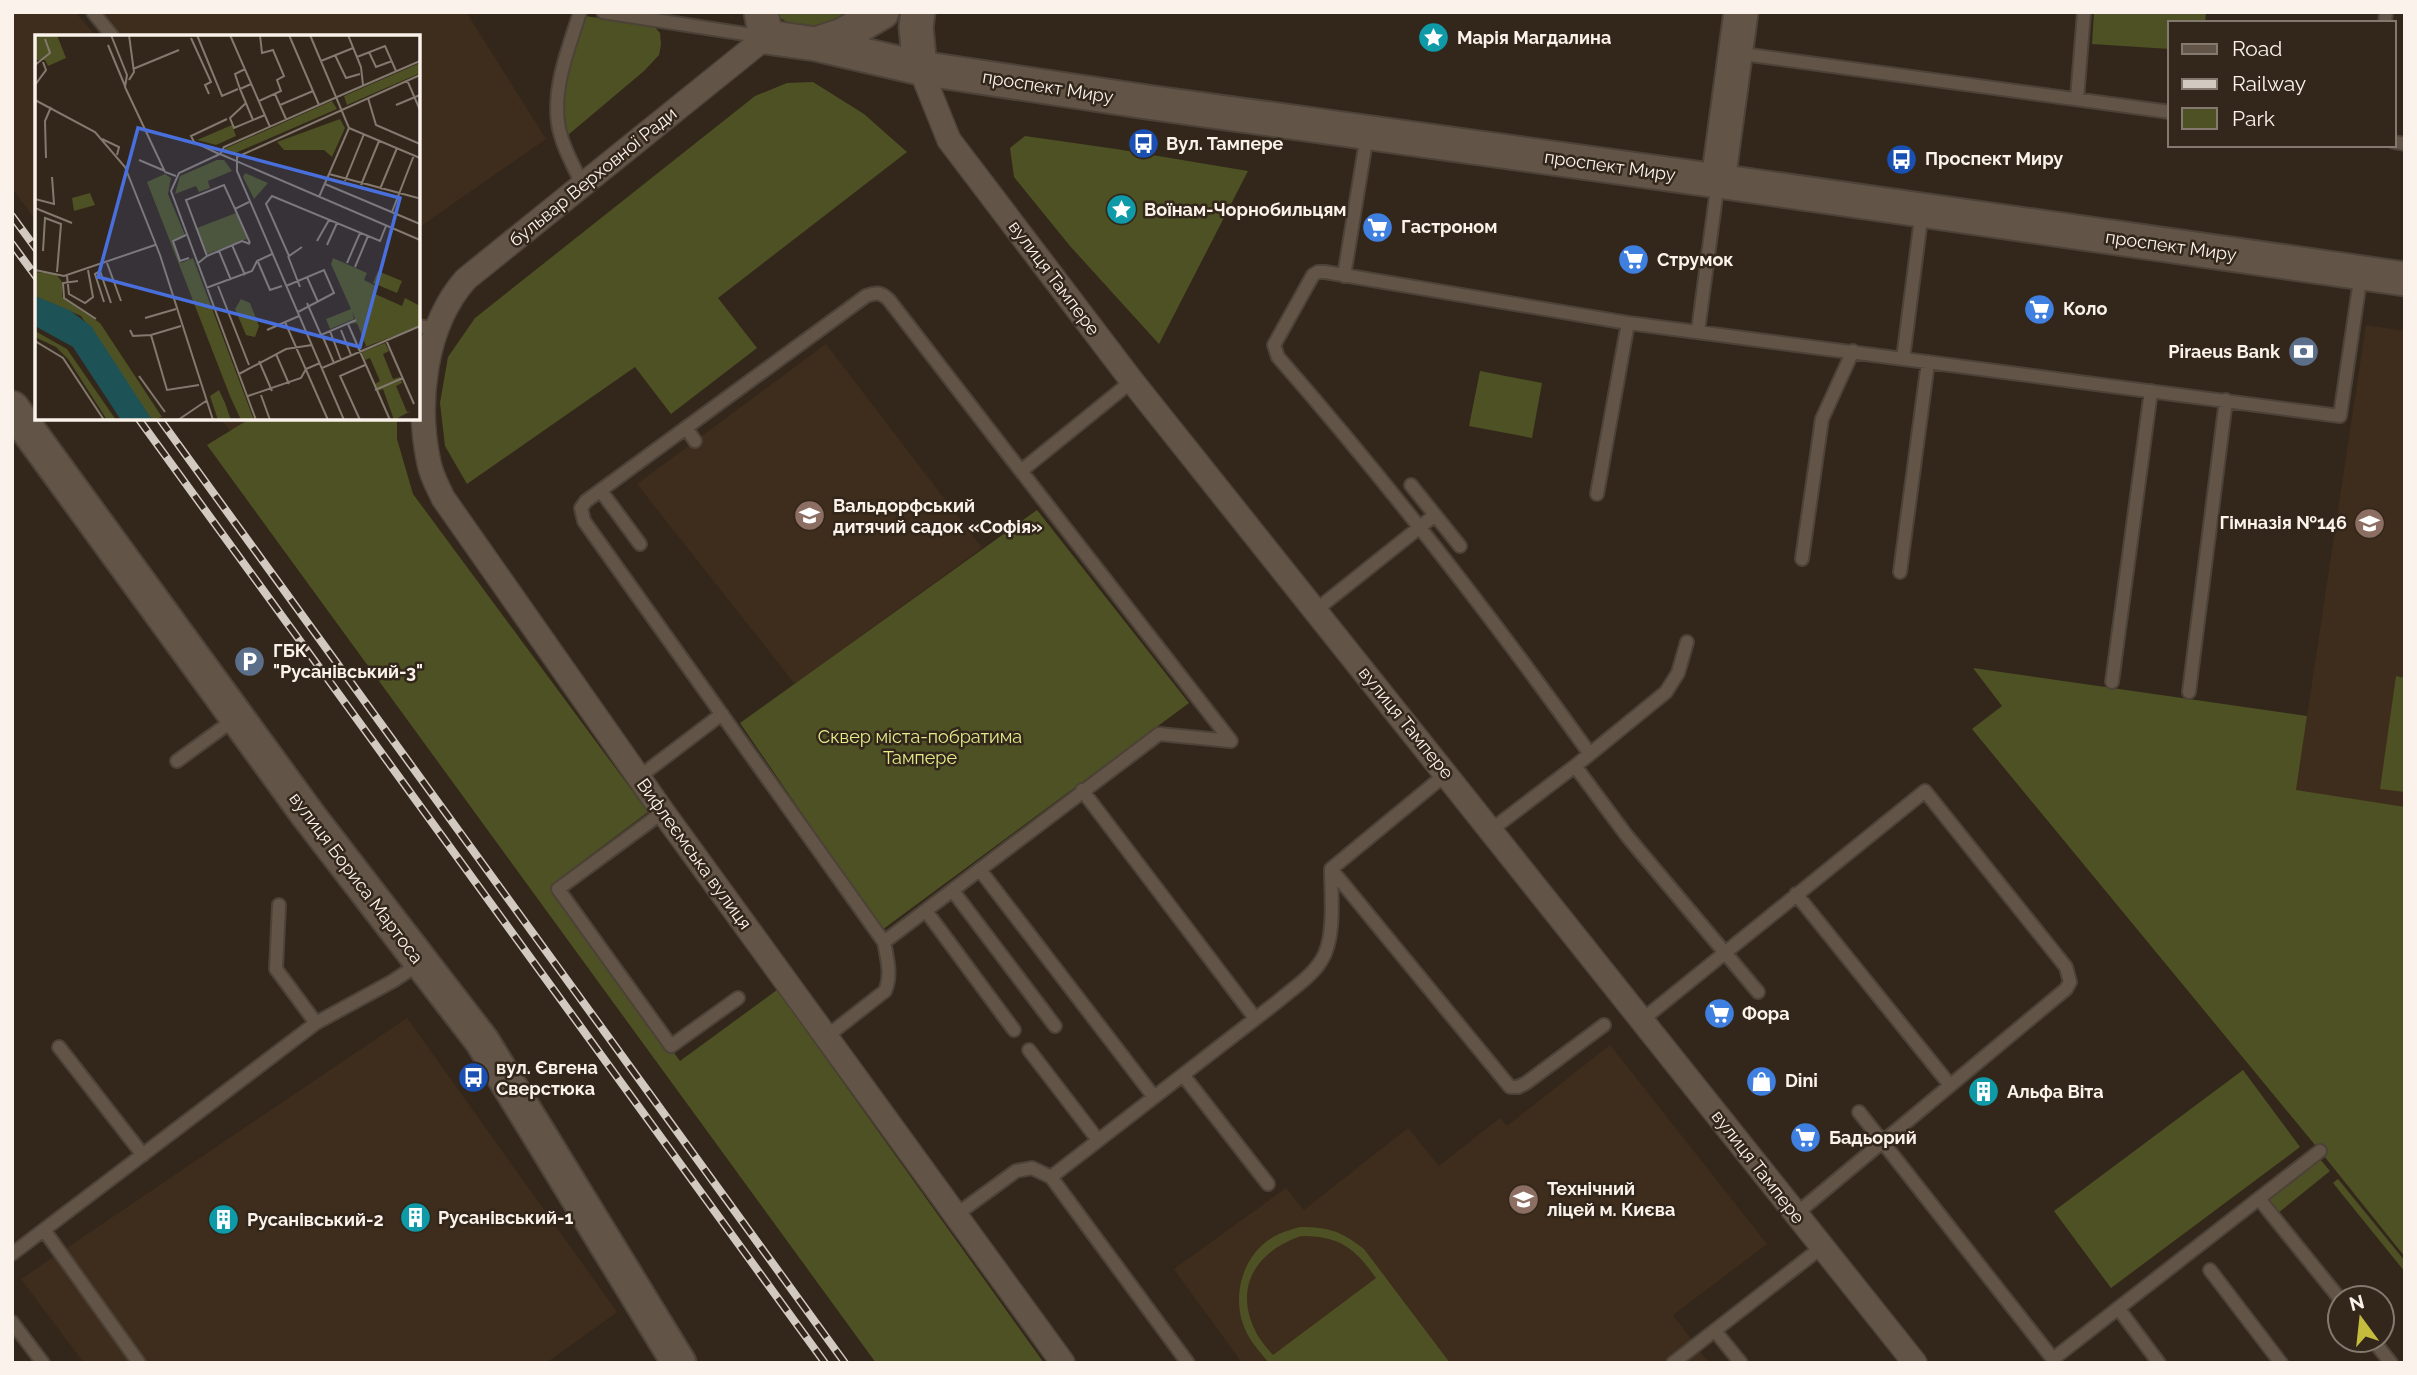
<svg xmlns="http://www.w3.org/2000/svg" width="2417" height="1375" font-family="Raleway,sans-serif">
	<rect width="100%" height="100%" fill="#33271b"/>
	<path fill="#3e2d1c" d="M 12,12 L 75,12 L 97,37 L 37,37 L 37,222 L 12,188 Z
		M 105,12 L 466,12 L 546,139 L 418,228 L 418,37 L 123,37 L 103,14 Z
		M 2366,325 L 2405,331 L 2405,880 L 2285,862 Z
		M 826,344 L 982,548 L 795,684 L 637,484 Z
		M 220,418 L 251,418 L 231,432 Z
		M 407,1018 L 617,1312 L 546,1363 L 84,1363 L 21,1279 Z
		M 1610,1045 L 1767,1244 L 1673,1315 L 1709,1363 L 1242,1363 L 1174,1269 L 1286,1188 L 1304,1210 L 1408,1128 L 1439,1166 L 1500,1118 L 1507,1126 Z"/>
	<path fill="#4d5123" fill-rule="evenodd" d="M 774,12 L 871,12 C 843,20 797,39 774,12 Z
		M 2094,12 L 2206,12 L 2205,23 L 2170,23 L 2170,49 L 2092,44 Z
		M 585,16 L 654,26 L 660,33 L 661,44 L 659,55 L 644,71 L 568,135 C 558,93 572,56 585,16 Z
		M 813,82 L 864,114 L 907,152 L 718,298 L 757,348 L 671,414 L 635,367 L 467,484 L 445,446 L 440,403 L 448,357 L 475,318 L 755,96 L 787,83 Z
		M 1025,136 L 1116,149 L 1248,171 L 1159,344 L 1070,246 L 1014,177 L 1010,148 Z
		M 1480,371 L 1542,383 L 1532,438 L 1469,426 Z
		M 251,418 L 397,418 L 397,439 L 413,494 L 648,812 L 551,885 L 680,1061 L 777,990 L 1044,1363 L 876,1363 L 207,445 Z
		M 1037,510 L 1189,703 L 882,930 L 740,723 Z
		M 1973,668 L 2307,716 L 2296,790 L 2405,807 L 2405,1257 L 2320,1151 L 1972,729 L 2002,706 Z
		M 2396,676 L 2405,678 L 2405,792 L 2380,789 Z
		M 2243,1070 L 2300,1147 L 2111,1288 L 2054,1211 Z
		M 2319,1158 L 2330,1171 L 2278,1213 L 2267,1200 Z
		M 2338,1179 L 2405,1261 L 2405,1272 L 2333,1183 Z
		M 1300,1227 C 1329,1227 1341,1231 1364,1249 L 1450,1363 L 1269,1363 C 1262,1354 1254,1346 1249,1337 C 1228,1302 1241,1251 1279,1234 C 1285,1231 1293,1229 1300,1227 ZM 1301,1236 C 1339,1236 1354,1247 1376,1278 L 1273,1355 C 1266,1347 1258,1338 1254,1328 C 1234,1284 1259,1250 1301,1236 Z"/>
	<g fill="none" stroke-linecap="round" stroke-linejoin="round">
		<defs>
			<path id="lane" d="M 93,12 L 113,37
				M 580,12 C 569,48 553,85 558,123 C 561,144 573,165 582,184
				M 603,12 L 765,37
				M 2385,23 L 2386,12
				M 1736,53 L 2170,112
				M 2077,99 L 2084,12
				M 2394,142 L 2405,144
				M 1344,276 L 1367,135
				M 418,326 L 437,329
				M 1698,331 L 1718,181
				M 1903,359 L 1922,211
				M 687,429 L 695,441
				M 1021,471 L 1231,741
				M 1411,485 L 1460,546
				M 601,491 L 640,544
				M 1597,494 L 1628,323
				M 1802,559 L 1822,419 L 1853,351
				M 1900,572 L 1928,362
				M 1316,610 L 1435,515
				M 1687,642 L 1678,673 L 1666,692 L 1590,754 C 1492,617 1389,484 1278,357 L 1274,345 L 1313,275 L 1318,272 L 1325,272 L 1628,323 L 2340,416 L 2361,274
				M 2112,682 L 2151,391
				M 2189,692 L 2226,400
				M 1590,754 L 1575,766 L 1627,836 L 1758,992
				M 177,761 L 236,718
				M 639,777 L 722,714
				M 1082,790 L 1255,1018
				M 663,812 L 558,889 L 671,1046 L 738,998
				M 1491,830 L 1575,766
				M 1331,869 L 1510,1087 L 1518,1087 L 1526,1083 L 1604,1025
				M 980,870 L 1154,1097
				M 953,891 L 1055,1026
				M 1796,894 L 1950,1085
				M 279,905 L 276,969 L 316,1023
				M 926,911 L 1014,1030
				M 884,942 L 1159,734 L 1231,741
				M 1642,1020 L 1925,791 L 2066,967 L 2070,982 L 2066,989 L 1796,1214
				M 826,1037 L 885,991 C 892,975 887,958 884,942 L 584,521 L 581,508 L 586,501 L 866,296 C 876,292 881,292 889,300 L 1021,471 L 1132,381
				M 59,1047 L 143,1155
				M 1029,1050 L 1098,1140
				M 1183,1075 L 1268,1184
				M 1859,1112 L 2053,1359 L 2320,1151
				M 1051,1177 L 1277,1002 C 1292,989 1311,977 1321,961 C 1336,939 1331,895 1331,869 L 1446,774
				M 2260,1200 L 2340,1299
				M 957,1214 L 1016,1171 L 1032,1168 L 1051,1177 L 1188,1363
				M 44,1230 L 139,1363
				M 12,1254 L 316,1023 L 393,981 L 420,963
				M 2210,1270 L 2281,1363
				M 2118,1308 L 2159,1363
				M 12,1322 L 43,1363
				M 1715,1331 L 1741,1363
				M 2373,1340 L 2391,1363
				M 1673,1363 L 1822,1247"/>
			<path id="street" d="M 766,37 L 466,279 C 424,326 416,404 429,463 C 431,475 438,487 443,498 L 663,812 L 1063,1363
				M 920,68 L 949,140 L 1132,381 L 1915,1363"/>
			<path id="secondary" d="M 761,12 L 766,37 L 816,44 L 843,35 L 882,12
				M 918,12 L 916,27 L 920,68
				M 816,44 L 920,68 L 1147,102 L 1718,181 L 2405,279
				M 1718,181 L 1741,12
				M 12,408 L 308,815 L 482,1041 L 679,1363"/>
		</defs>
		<use href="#lane" stroke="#4c4238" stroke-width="16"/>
		<use href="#street" stroke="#4c4238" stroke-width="26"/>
		<use href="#secondary" stroke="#4c4238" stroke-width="37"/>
		<use href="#lane" stroke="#625547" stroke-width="12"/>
		<use href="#street" stroke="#625547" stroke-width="23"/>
		<use href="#secondary" stroke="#625547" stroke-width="33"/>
		<defs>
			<path id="rail" d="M 12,216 L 37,250
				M 12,244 L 37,278
				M 138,418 L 825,1363
				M 159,418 L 845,1363"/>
		</defs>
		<use href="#rail" stroke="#d2c9c0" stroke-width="8"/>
		<use href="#rail" stroke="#33271b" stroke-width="5" stroke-dasharray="16" stroke-linecap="butt"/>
	</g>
	<defs>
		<symbol id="sight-disc" viewBox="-11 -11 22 22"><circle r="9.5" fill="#0f9aa8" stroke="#33271b"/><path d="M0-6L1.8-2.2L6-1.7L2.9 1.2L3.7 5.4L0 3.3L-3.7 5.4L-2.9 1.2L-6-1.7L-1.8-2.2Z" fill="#fff"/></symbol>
		<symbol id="bus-disc" viewBox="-11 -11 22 22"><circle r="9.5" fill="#1a4fb4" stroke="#33271b"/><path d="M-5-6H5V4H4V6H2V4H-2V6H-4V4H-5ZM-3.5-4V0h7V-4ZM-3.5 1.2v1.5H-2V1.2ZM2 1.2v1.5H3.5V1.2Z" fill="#fff"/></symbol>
		<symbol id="supermarket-disc" viewBox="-11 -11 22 22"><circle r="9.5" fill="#3f7fe0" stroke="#33271b"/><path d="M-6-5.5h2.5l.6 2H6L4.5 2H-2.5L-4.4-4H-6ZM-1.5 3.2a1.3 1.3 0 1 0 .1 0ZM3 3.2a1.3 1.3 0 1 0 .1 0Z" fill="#fff"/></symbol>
		<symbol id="bank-disc" viewBox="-11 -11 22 22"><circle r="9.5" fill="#5c6f8a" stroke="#33271b"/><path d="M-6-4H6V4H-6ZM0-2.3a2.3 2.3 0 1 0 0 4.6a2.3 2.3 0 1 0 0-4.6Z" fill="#fff"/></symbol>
		<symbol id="school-disc" viewBox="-11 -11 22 22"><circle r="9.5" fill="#8d6e63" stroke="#33271b"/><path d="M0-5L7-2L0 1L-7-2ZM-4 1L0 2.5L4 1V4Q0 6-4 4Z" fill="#fff"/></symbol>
		<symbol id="parking-disc" viewBox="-11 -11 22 22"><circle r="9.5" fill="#5c6f8a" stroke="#33271b"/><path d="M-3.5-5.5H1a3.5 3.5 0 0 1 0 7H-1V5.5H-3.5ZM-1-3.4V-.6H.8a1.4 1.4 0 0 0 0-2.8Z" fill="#fff"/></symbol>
		<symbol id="shop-disc" viewBox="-11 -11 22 22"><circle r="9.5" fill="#3f7fe0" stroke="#33271b"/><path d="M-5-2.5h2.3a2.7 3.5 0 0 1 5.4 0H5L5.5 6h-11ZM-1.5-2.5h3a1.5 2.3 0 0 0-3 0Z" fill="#fff"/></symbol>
		<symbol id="building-disc" viewBox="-11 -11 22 22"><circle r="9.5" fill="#0f9aa8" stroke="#33271b"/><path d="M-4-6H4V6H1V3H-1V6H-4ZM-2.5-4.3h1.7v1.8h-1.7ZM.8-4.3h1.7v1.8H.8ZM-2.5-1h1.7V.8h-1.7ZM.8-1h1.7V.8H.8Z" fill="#fff"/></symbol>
	</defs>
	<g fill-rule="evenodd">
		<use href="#sight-disc" x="1416" y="20" width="35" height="35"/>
		<use href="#bus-disc" x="1126" y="126" width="35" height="35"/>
		<use href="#bus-disc" x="1884" y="142" width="35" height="35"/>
		<use href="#sight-disc" x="1104" y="192" width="35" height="35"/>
		<use href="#supermarket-disc" x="1360" y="210" width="35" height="35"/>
		<use href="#supermarket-disc" x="1616" y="242" width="35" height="35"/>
		<use href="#supermarket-disc" x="2022" y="292" width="35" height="35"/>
		<use href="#bank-disc" x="2286" y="334" width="35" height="35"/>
		<use href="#school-disc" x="792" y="498" width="35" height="35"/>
		<use href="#school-disc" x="2352" y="506" width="35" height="35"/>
		<use href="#parking-disc" x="232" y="644" width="35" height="35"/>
		<use href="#supermarket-disc" x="1702" y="996" width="35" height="35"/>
		<use href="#bus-disc" x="456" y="1060" width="35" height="35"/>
		<use href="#shop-disc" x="1744" y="1064" width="35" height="35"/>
		<use href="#building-disc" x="1966" y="1074" width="35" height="35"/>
		<use href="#supermarket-disc" x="1788" y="1120" width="35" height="35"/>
		<use href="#school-disc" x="1506" y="1182" width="35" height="35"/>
		<use href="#building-disc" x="398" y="1200" width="35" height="35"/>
		<use href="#building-disc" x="206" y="1202" width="35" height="35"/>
	</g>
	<g text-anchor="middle" stroke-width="5" stroke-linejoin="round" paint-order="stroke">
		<g font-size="18" font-weight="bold" fill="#fbf3eb" stroke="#33271b" text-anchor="start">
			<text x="1457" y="44">Марія Магдалина</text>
			<text x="1166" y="150">Вул. Тампере</text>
			<text x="1925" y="165">Проспект Миру</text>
			<text x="1144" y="216">Воїнам-Чорнобильцям</text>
			<text x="1401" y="233">Гастроном</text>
			<text x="1657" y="266">Струмок</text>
			<text x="2063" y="315">Коло</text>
			<text x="2280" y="358" text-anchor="end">Piraeus Bank</text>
			<text x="833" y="512">Вальдорфський<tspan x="833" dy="21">дитячий садок «Софія»</tspan></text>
			<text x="2347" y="529" text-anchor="end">Гімназія №146</text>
			<text x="273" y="657">ГБК<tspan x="273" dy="21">"Русанівський-3"</tspan></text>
			<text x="1742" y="1020">Фора</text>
			<text x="496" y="1074">вул. Євгена<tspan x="496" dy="21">Сверстюка</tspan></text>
			<text x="1785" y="1087">Dini</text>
			<text x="2007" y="1098">Альфа Віта</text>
			<text x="1829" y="1144">Бадьорий</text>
			<text x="1547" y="1195">Технічний<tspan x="1547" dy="21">ліцей м. Києва</tspan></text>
			<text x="438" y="1224">Русанівський-1</text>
			<text x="247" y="1226">Русанівський-2</text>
		</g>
		<g font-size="18" fill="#fbf3eb" stroke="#33271b">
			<text transform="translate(1048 87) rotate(9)" y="6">проспект Миру</text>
			<text transform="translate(1610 166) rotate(8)" y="6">проспект Миру</text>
			<text transform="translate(593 177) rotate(-39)" y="6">бульвар Верховної Ради</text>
			<text transform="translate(2171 246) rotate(8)" y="6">проспект Миру</text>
			<text transform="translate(1054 278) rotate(53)" y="6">вулиця Тампере</text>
			<text transform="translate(1406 723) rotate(51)" y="6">вулиця Тампере</text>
			<text transform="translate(694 854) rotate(54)" y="6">Вифлеємська вулиця</text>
			<text transform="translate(356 878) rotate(53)" y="6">вулиця Бориса Мартоса</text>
			<text transform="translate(1758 1167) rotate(52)" y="6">вулиця Тампере</text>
		</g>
		<g font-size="18" fill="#e4ed8a" stroke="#33271b">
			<text x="920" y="743">Сквер міста-побратима<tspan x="920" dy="21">Тампере</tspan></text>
		</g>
	</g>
	<g transform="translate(35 35)">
		<rect width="385" height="385" fill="#33271b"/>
		<path d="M 8,0 L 22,0 L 31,23 L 13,31 L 10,25 L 0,25 L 0,3 ZM 385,28 L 385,38 L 312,70 L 309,61 ZM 297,66 L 302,74 L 198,119 L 187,115 ZM 305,84 L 310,93 L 297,122 L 289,115 L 249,115 L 242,107 ZM 197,90 L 201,101 L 181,110 L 162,105 ZM 182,125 L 189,125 L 197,136 L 173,146 L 175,153 L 164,157 L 161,151 L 140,159 L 145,141 ZM 210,138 L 233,148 L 219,164 L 208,142 ZM 130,139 L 136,143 L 133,159 L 150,200 L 138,205 L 146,228 L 158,223 L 219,385 L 206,385 L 195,361 L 112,147 ZM 55,158 L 60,170 L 39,176 L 37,163 ZM 201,178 L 212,204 L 172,219 L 162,193 ZM 298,223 L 332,238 L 329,245 L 343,252 L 340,259 L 367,271 L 370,263 L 385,271 L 385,291 L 325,314 L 331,311 L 322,288 L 314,289 L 321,286 L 317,276 L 319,284 L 295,294 L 291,284 L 316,274 L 296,229 ZM 343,236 L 367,246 L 362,258 L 338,248 ZM 0,237 L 21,239 L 27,247 L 27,262 L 65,288 L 127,382 L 117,385 L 46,281 L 0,261 ZM 206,264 L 215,268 L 224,291 L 220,302 L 211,300 L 200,274 ZM 0,296 L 32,314 L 81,385 L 72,385 L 33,324 L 21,312 L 0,302 ZM 350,308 L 354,316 L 348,319 L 358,344 L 365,342 L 367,348 L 361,351 L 372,377 L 376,376 L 359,385 L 348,354 L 343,356 L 340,349 L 345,346 L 335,323 L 330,325 L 327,317 ZM 184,355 L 190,368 L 196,385 L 183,385 L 175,361 Z" fill="#4d5123"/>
		<path d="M 0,261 L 34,275 L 56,291 L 117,385 L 86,385 L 38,312 L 0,291 Z" fill="#1d5257"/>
		<path fill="none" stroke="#83796e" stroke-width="2" d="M 76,0 L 92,40 L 90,52 L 130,137 L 141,141M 162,0 L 187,61 L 203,54M 195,0 L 235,92M 254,0 L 284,70M 275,0 L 314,93 L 284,162M 313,0 L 326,32 L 328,50M 156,3 L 176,47 L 170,50 L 174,59M 73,10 L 90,51M 334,17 L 341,32 L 357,26M 300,20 L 311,43 L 325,39M 322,22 L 350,11 L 361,36M 286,26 L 318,13M 0,30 L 15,18 L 10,4M 98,34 L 144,15M 94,45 L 99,37 L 94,0M 372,45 L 385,75M 216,49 L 205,54 L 218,85M 0,50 L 11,35 L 8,27M 205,54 L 200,39 L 210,34M 240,59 L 251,84M 302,62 L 385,26M 302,62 L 189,112 L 185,119 L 385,205M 333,63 L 341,90 L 385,109M 0,65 L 60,97 L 90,132 L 125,220 L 178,385M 224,66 L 246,56 L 242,45 L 249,41 L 238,15 L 227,18 L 225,0M 211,68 L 195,83 L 199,93 L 230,80M 245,70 L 278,56M 361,70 L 385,60M 314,93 L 385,123M 67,104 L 84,112 L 82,120M 184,119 L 159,107 L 156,101 L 192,84M 185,119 L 144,138 L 136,156 L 221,385M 11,123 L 10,86 L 16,72M 104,125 L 130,136M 294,139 L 383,163M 310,146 L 329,99M 290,149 L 385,189M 326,150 L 344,106M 345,154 L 362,113M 0,164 L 19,169 L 17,142M 0,173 L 37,188M 200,174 L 215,208M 357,177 L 379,120M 151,200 L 138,206 L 145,226 L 154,223M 282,206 L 294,185M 197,210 L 210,240M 292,210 L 302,188M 267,212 L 254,221 L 231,169 L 237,161 L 345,206 L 351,191M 8,216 L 10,183 L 26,189 L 22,237M 184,216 L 196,245M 172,221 L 207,206 L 215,209M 253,221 L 265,252M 223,227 L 235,255 L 247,251M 72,228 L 86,266M 312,228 L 325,198M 162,229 L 172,221 L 151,165 L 189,150 L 200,174 L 214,167M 320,232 L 333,201M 0,235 L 29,241 L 120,210M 32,241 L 34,259 L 50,268 L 58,262 L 53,235M 272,242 L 283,267M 43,246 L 28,248 L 29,263 L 61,284M 183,251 L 214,330M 251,251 L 289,235 L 299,258 L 263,277M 171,253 L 217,236 L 222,226 L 237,219M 69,267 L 60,239 L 65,236 L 76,268M 272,268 L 286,300 L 321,285M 110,283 L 141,274M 250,287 L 293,385M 313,289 L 355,385M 95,295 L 98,301 L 116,300 L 146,291M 232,295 L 264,281M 306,295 L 316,320M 295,296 L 306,325M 116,300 L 132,355 L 164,350M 287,300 L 299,328M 351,305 L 379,369M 0,306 L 28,323 L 69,385M 241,319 L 254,349M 224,326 L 237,356M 287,333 L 385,291M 204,339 L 251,314 L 277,310M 104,341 L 130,377M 340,355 L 368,343M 226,360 L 235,385M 213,361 L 266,343 L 271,334 L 285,328M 143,385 L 171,366M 309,385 L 202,136 L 202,122 L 385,40M 325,385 L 305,341 L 330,330"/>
		<path fill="#496fdc" fill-opacity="0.15" stroke="#496fdc" stroke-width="3.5" d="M 103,93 L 365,163 L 325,312 L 63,242 Z"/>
		<rect width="385" height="385" fill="none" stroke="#fbf3eb" stroke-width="3.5"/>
	</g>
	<rect width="2417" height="1375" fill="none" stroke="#fbf3eb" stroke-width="28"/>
	<rect x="2168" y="21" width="228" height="126" fill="#33271b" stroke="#83796e" stroke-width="2"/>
	<rect x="2182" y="44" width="35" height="10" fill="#625547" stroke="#83796e" stroke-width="2"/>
	<text x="2232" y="56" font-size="21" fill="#fbf3eb">Road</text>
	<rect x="2182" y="79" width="35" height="10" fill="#d2c9c0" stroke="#83796e" stroke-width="2"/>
	<text x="2232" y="91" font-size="21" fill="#fbf3eb">Railway</text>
	<rect x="2182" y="108" width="35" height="21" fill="#4d5123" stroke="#83796e" stroke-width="2"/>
	<text x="2232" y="126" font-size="21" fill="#fbf3eb">Park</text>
	<g transform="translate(2361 1319) rotate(345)"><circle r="33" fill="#33271b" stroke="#83796e" stroke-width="2"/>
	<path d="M0-5L12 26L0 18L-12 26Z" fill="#c5bc3d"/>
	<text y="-10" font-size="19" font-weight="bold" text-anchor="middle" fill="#fbf3eb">N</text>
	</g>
</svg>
